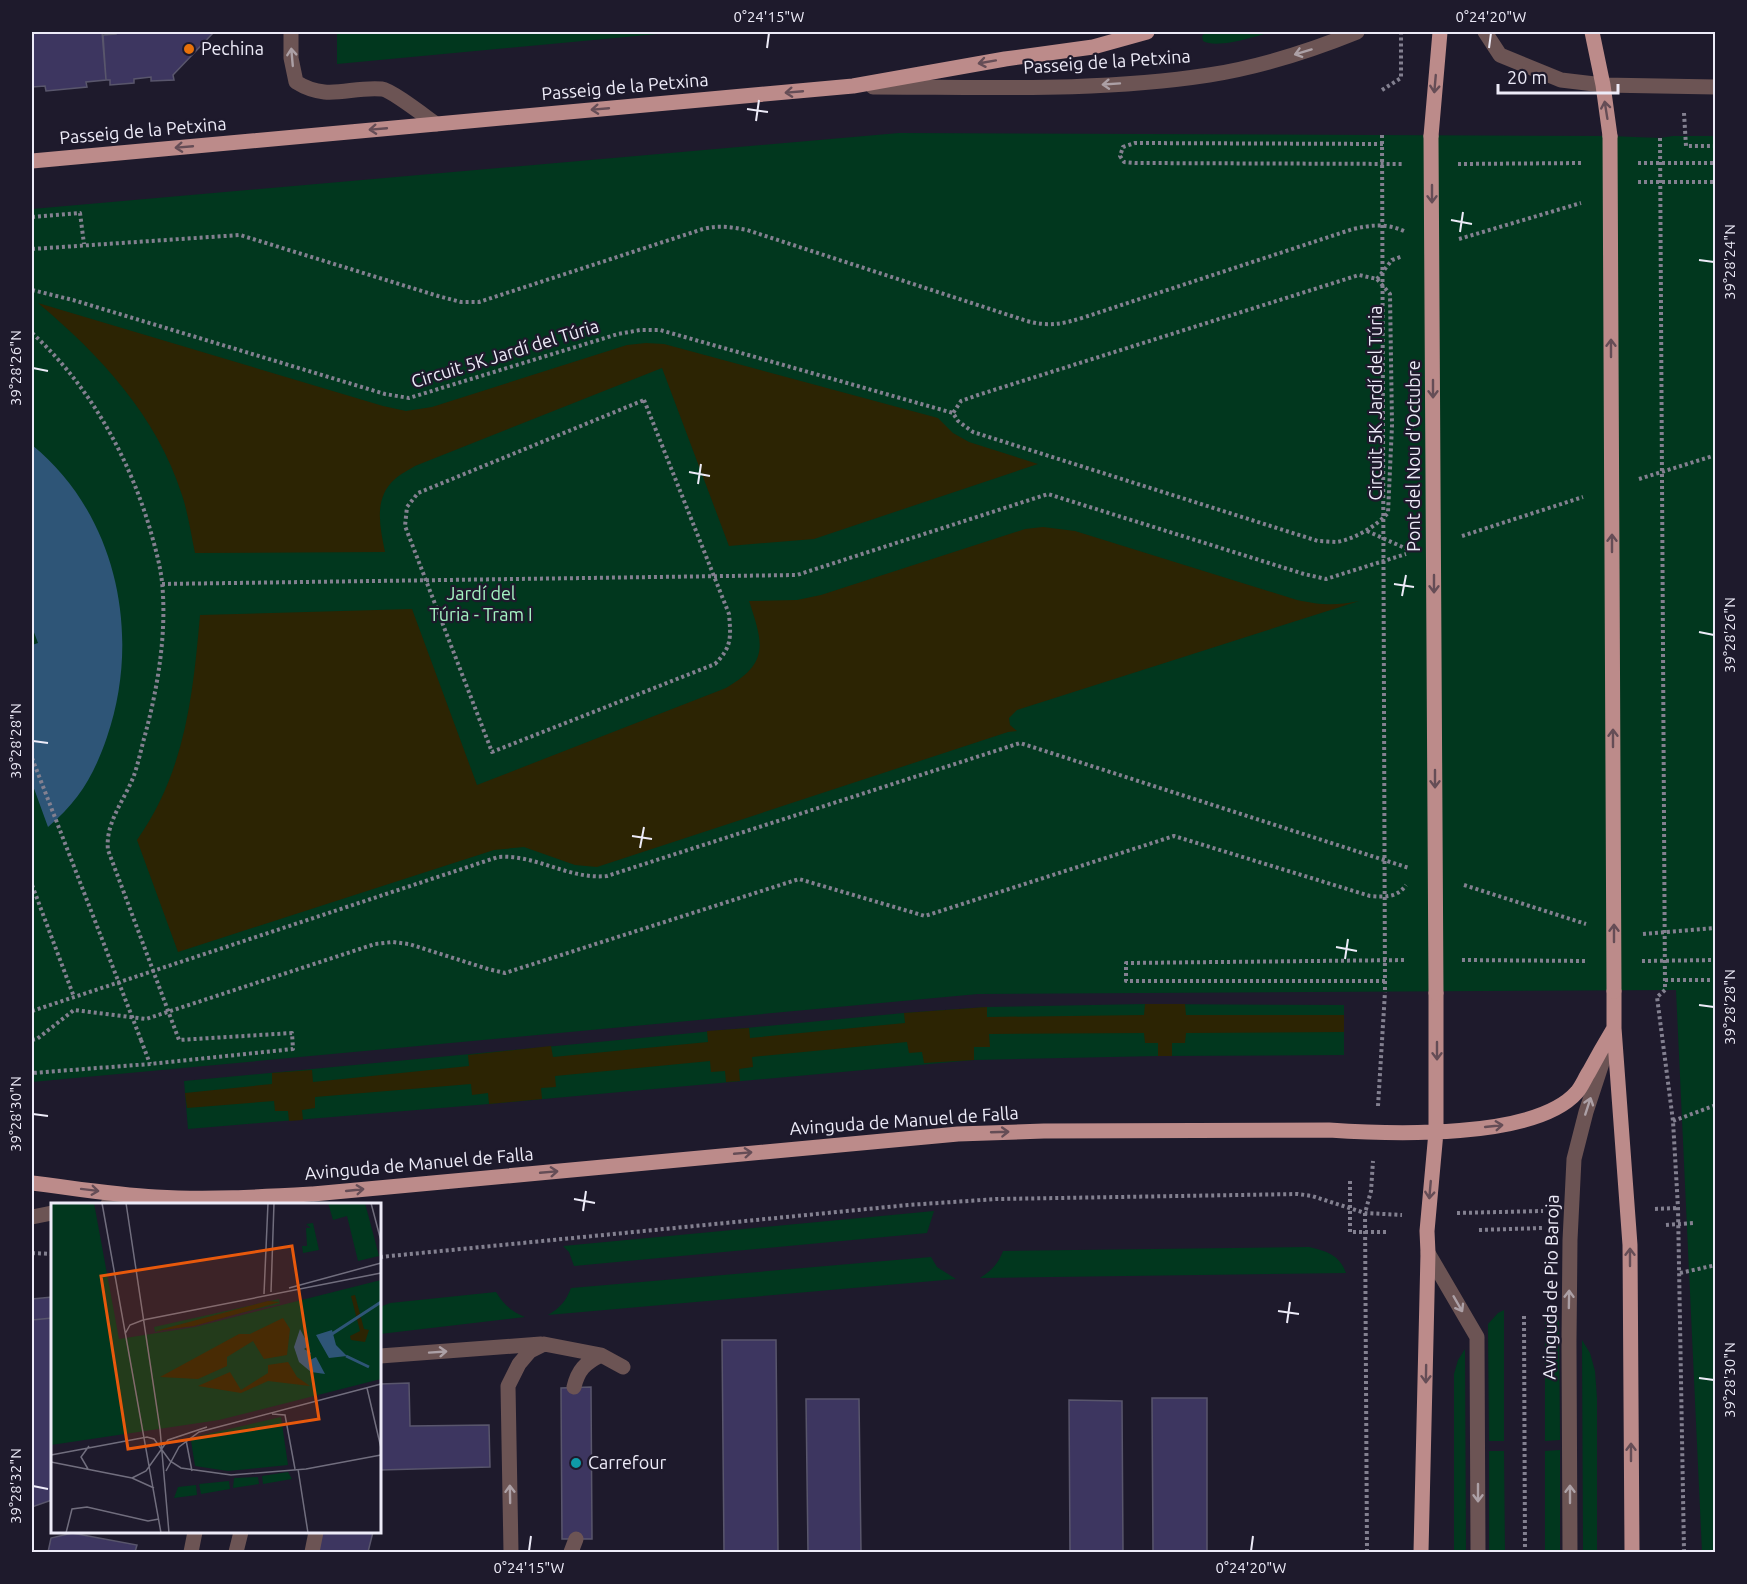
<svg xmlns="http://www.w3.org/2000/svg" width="1747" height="1584" font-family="Ubuntu,sans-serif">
	<rect width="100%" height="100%" fill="#1e1a2c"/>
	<path fill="#01371e" d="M 337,32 L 679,32 L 337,64 Z
		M 1206,32 L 1271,32 C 1254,37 1217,49 1203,41 L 1202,36 Z
		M 899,133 L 1610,136 L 1660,138 L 1673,136 L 1715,136 L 1715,1552 L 1702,1552 L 1676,990 L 978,994 L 32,1082 L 32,209 Z
		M 1145,1004 L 1344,1005 L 1344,1055 L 1158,1056 L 974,1060 L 489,1104 L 188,1129 L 184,1081 L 904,1013 L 987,1007 Z
		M 934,1211 L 927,1233 L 574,1266 L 569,1252 L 563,1246 Z
		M 1309,1247 C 1326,1251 1340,1255 1346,1273 L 980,1278 C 992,1270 998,1264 1003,1251 Z
		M 931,1257 L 937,1267 L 956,1279 L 548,1315 C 560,1308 566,1301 571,1288 Z
		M 496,1292 C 504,1305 511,1311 525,1317 L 380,1334 L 380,1307 L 390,1303 Z
		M 1504,1310 L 1504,1441 L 1489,1441 L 1488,1324 L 1498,1313 Z
		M 1545,1310 L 1559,1320 L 1560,1440 L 1545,1441 Z
		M 1582,1340 L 1590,1353 L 1595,1371 L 1597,1398 L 1597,1552 L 1583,1552 Z
		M 1465,1349 L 1466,1552 L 1454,1552 L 1454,1374 L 1458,1360 Z
		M 1560,1450 L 1560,1552 L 1545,1552 L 1545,1451 Z
		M 1489,1451 L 1504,1451 L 1505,1552 L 1489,1552 Z"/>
	<path fill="#2c2403" d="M 38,303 L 383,406 L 406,411 L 432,407 L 627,345 L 646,343 L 664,344 L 938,418 L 953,433 L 969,442 L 1038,464 L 814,539 L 729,546 L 662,368 L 415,466 C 409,470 400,474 395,479 C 373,498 380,527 385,552 L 195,553 C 191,534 188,513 182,495 C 157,416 100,355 38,303 Z
		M 1043,527 L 1075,531 L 1297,600 C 1321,605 1335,606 1359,601 L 1017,710 L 1009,718 L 1010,725 L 1017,731 L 1008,732 L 597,867 L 575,865 L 524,847 L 494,850 L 178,952 L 137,840 C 185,772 193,696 200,615 L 412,609 L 477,785 L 726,688 C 770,663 763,643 749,601 L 797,600 L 821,595 L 1025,529 Z
		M 1145,1004 L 1185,1004 L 1186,1015 L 1344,1015 L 1344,1032 L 1186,1033 L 1185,1043 L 1172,1043 L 1172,1056 L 1158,1056 L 1158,1043 L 1145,1043 L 1144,1033 L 989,1034 L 990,1047 L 974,1047 L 974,1060 L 924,1063 L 922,1052 L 909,1053 L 907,1042 L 752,1057 L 753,1067 L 739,1069 L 740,1081 L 726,1082 L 725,1071 L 711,1072 L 710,1061 L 555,1076 L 556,1087 L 541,1088 L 542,1099 L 489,1104 L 488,1093 L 472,1095 L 471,1084 L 315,1097 L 315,1108 L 302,1110 L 303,1120 L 289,1121 L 288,1111 L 275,1111 L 274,1101 L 187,1108 L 185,1093 L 272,1084 L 272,1073 L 312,1070 L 313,1082 L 469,1066 L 468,1055 L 551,1046 L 553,1057 L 708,1042 L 707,1031 L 749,1028 L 750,1038 L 905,1023 L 904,1013 L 987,1007 L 987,1017 L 1144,1015 Z"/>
	<path fill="#2e5577" d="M 32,445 C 117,514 142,635 107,737 C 94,775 79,801 48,827 L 32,783 L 32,645 L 38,643 L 32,627 Z"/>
	<path fill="#3d3660" stroke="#59566c" stroke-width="1.5" d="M 32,32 L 102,32 L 106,80 L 86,82 L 87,87 L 46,91 L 45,86 L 32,87 Z
		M 116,32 L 214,32 L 173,75 L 174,80 L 151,81 L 151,77 L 134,79 L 134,83 L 110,85 L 110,80 L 106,80 L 103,35 L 116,34 Z
		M 52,1297 L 52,1318 L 32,1320 L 32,1299 Z
		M 52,1318 L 52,1500 L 32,1507 L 32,1320 Z
		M 722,1340 L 776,1340 L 778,1552 L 724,1552 Z
		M 409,1383 L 410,1426 L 489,1425 L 490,1467 L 380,1470 L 380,1384 Z
		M 591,1387 L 592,1539 L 562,1539 L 561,1388 Z
		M 1152,1398 L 1207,1398 L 1207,1552 L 1153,1552 Z
		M 806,1399 L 859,1399 L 861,1552 L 808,1552 Z
		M 1069,1400 L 1122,1401 L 1123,1552 L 1070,1552 Z
		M 314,1532 L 373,1532 L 368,1552 L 309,1552 Z
		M 72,1533 L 137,1545 L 135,1552 L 48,1552 L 51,1538 Z"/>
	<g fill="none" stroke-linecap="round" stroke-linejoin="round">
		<path stroke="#838090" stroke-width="4" stroke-dasharray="3 3" stroke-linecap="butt" d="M 1382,90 L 1401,78 L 1401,32
			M 1684,113 L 1686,146 L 1716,146
			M 1383,144 L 1135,143 L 1123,147 L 1120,156 L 1124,162 L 1136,163 L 1403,164
			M 1638,163 L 1716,163
			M 1458,164 L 1583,163
			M 1638,182 L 1716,182
			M 32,217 L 80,213 L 84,244
			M 1459,239 L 1581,203
			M 32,249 L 240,235 L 438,296 L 461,302 L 479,302 L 703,229 C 718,225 731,227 747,230 L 1027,321 C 1049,327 1063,324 1085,317 L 1353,229 C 1372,225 1386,223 1404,231
			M 1377,279 L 1392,260 L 1403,256
			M 32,290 L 73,300 L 385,394 L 409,398 L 618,334 L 640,330 L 660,330 L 953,413 L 958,421 L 973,432 L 1318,541 C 1324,541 1331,542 1337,542 C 1355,539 1376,526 1388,513 L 1392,425 L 1390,294 L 1377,279 L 1359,275 L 978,395 L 961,401 L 953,413
			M 32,333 C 89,385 128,455 150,529 C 155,547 160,564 162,582 C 167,632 158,687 145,735 C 141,749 138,765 133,778 C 123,802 105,824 108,850 L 179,1040 L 292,1033 L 293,1049 L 150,1064 L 32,1073
			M 644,400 L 729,614 C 731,637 732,647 715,664 L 492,752 L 405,526 L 407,507 L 418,493 Z
			M 1639,479 L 1716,455
			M 1367,531 L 1407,549
			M 1462,536 L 1583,497
			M 162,584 L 797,575 L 1048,494 L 1304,574 L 1326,579 L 1406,554
			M 32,885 L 74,997
			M 1464,885 L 1586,924
			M 1643,934 L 1716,928
			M 1462,960 L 1587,961
			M 1642,961 L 1716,960
			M 1665,980 L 1716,980
			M 1385,981 L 1126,981 L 1126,963 L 1407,960
			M 1665,990 L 1657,997 L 1673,1121 L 1678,1208 L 1684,1552
			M 32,1011 L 498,857 C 536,854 569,880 607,876 L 1020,743 L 1409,868
			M 32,1040 L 37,1039 L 74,1010 L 146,1019 L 375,944 L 393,942 L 409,944 L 488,969 L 505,973 L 799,879 L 925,916 L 1174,836 L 1370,896 C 1384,897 1397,898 1406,885
			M 141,1040 L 150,1064
			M 1378,1106 L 1385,992
			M 1673,1121 L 1716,1105
			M 1350,1181 L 1350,1232 L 1388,1232
			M 1655,1209 L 1678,1208
			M 1457,1213 L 1543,1211
			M 1666,1225 L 1693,1223
			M 1479,1230 L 1542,1228
			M 32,1253 L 52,1254
			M 380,1257 L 908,1205 L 997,1199 L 1298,1194 L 1312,1196 L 1365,1213 L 1402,1215
			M 1680,1273 L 1716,1265
			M 1524,1316 L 1525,1552
			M 1367,1552 L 1365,1213 L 1371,1191 L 1373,1161"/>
		<path stroke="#6c5454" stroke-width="15" d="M 1428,1253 L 1477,1337 L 1478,1552
			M 380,1356 L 541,1344
			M 574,1387 C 578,1370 585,1363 601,1355
			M 312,1552 L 316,1532
			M 511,1552 L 508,1386 L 519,1364 L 530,1351 L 544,1344 L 601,1355 L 623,1367
			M 571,1552 L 576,1539
			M 1570,1552 L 1569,1342 L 1570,1240 L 1574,1159 L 1586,1112 L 1608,1045"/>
		<path stroke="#6c5454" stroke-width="15" d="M 291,32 L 291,58 L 296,82 C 328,102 349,86 382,89 C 391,90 426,117 436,124
			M 108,1204 L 143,1199
			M 32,1217 L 52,1213"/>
		<path stroke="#6c5454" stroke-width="15" d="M 1485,32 L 1500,55 L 1561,80 L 1603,85 L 1716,87
			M 873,87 C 984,87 1098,92 1209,75 C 1260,67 1310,51 1357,32
			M 191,1552 L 195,1532
			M 236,1552 L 241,1532"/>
		<path stroke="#bc8b8a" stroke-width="15" d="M 1592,32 L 1603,85 L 1610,136
			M 1431,136 L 1440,32
			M 32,161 L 853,86 L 1005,59 L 1093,47 L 1147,32
			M 1614,991 L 1614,1028 L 1630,1245 L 1632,1552
			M 32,1183 C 73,1188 114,1195 156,1197 C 208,1200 260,1197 313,1194 L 958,1134 L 1044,1131 L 1329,1130 C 1389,1134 1535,1140 1577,1092 C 1582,1086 1585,1078 1589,1072 C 1597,1057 1605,1043 1614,1028
			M 1421,1552 L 1428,1253 L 1427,1231 L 1436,1132 L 1436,993"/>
		<path stroke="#838090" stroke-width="4" stroke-dasharray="3 3" stroke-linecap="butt" d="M 1382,135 L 1385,992
			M 1660,138 L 1665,990
			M 32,758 L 141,1040"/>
		<path stroke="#bc8b8a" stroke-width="15" d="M 1431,136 L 1436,993
			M 1610,136 L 1614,991"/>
	</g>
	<defs><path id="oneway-shaft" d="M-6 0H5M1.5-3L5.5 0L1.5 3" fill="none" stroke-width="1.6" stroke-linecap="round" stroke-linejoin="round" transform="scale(1.5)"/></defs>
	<g stroke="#aca0a6">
		<use href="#oneway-shaft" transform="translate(1303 52) rotate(163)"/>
		<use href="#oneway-shaft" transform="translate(292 57) rotate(-95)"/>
		<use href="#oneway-shaft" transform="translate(1111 84) rotate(176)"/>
		<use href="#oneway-shaft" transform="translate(1588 1106) rotate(-72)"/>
		<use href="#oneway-shaft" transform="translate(1569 1299) rotate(-89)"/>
		<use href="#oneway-shaft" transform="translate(1458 1304) rotate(60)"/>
		<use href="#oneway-shaft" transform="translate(438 1352) rotate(-4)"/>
		<use href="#oneway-shaft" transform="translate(1478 1493) rotate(90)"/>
		<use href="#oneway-shaft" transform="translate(510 1494) rotate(-91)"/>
		<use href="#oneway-shaft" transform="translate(1570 1494) rotate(-90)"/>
	</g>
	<g stroke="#654d56">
		<use href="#oneway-shaft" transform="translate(987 62) rotate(170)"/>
		<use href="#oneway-shaft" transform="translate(1435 84) rotate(95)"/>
		<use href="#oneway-shaft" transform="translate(794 92) rotate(175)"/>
		<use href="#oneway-shaft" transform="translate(600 109) rotate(175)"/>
		<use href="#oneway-shaft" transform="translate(1606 110) rotate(-99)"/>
		<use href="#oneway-shaft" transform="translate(378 129) rotate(175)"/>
		<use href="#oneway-shaft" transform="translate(184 147) rotate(175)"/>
		<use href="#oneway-shaft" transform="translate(1432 194) rotate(90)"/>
		<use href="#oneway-shaft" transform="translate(1611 348) rotate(-90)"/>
		<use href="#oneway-shaft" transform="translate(1433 389) rotate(90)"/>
		<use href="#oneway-shaft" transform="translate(1612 543) rotate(-90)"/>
		<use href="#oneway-shaft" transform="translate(1434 584) rotate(90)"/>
		<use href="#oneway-shaft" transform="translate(1613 738) rotate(-90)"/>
		<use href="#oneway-shaft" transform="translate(1435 779) rotate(90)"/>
		<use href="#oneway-shaft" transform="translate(1614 933) rotate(-90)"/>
		<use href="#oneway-shaft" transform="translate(1437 1051) rotate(90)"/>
		<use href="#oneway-shaft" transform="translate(1494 1126) rotate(-6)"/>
		<use href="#oneway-shaft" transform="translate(1000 1132) rotate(-2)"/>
		<use href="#oneway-shaft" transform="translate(743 1153) rotate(-5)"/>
		<use href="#oneway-shaft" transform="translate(549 1172) rotate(-5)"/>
		<use href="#oneway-shaft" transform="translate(90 1190) rotate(7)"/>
		<use href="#oneway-shaft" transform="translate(355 1190) rotate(-6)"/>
		<use href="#oneway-shaft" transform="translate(1430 1190) rotate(95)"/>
		<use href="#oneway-shaft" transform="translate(1630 1257) rotate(-90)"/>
		<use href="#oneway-shaft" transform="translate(1426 1374) rotate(91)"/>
		<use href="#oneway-shaft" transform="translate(1631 1452) rotate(-90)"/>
	</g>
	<path fill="none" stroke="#edebf8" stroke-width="2" d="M 767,48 L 769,33M 1489,48 L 1491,33M 747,109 L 768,112M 756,121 L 759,100M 1451,220 L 1472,224M 1460,232 L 1463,212M 1699,260 L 1714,262M 33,368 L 48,371M 689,472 L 710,476M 698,484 L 701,464M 1394,584 L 1414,587M 1402,596 L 1406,575M 1699,632 L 1714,635M 33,741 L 48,743M 632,836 L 652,839M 640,848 L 644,827M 1336,947 L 1357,951M 1345,959 L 1348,939M 1699,1005 L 1714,1007M 33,1114 L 48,1116M 574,1199 L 595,1203M 583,1211 L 586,1191M 1278,1311 L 1299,1314M 1287,1323 L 1290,1302M 1699,1378 L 1714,1380M 33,1486 L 48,1489M 529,1551 L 531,1536M 1251,1551 L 1253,1536"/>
	<circle fill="#e8710a" stroke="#1e1a2c" stroke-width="2" cx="189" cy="49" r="6"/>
	<circle fill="#0f9aa8" stroke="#1e1a2c" stroke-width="2" cx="576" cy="1463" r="6"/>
	<g text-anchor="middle" stroke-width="4.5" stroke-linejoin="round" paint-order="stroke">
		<g font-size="18" fill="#edebf8" stroke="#1e1a2c" text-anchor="start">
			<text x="201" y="55">Pechina</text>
			<text x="588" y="1469">Carrefour</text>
		</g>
		<g font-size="18" fill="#edebf8" stroke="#1e1a2c">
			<text transform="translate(1107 62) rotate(-4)" y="6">Passeig de la Petxina</text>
			<text transform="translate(625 87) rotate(-5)" y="6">Passeig de la Petxina</text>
			<text transform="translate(143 131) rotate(-5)" y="6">Passeig de la Petxina</text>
			<text transform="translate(505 354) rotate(-17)" y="6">Circuit 5K Jardí del Túria</text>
			<text transform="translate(1376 403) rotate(-90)" y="6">Circuit 5K Jardí del Túria</text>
			<text transform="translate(1414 456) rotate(-90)" y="6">Pont del Nou d'Octubre</text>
			<text transform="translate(904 1121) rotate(-4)" y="6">Avinguda de Manuel de Falla</text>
			<text transform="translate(419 1164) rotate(-5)" y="6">Avinguda de Manuel de Falla</text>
			<text transform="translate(1551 1287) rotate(-89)" y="6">Avinguda de Pio Baroja</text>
		</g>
		<g font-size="18" fill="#a4f2c2" stroke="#1e1a2c">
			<text x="481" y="600">Jardí del<tspan x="481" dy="21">Túria - Tram I</tspan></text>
		</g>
	</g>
	<g transform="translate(51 1203)">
		<rect width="330" height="330" fill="#1e1a2c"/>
		<path d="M 0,0 L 43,0 L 68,136 L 144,124 L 330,77 L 330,176 L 168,217 L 0,242 ZM 277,0 L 314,0 L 328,53 L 307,58 L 296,13 L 282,17 ZM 262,20 L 268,47 L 252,50 L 251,43 L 256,43 L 255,25 L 260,25 L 255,21 ZM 228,96 L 229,101 L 104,129 L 103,124 ZM 230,214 L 237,262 L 177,268 L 144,263 L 140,238 L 148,233 ZM 237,269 L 241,276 L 212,281 L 211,273 ZM 207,274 L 208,281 L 182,285 L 183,275 ZM 178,278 L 179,286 L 150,291 L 148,281 ZM 145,282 L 146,292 L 123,295 L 127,284 Z" fill="#01371e"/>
		<path d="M 304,92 L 313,126 L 318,127 L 314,139 L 300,137 L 299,133 L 309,128 L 300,93 ZM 217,98 L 229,99 L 143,123 L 104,128 ZM 232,115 L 239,126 L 236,152 L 213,156 L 202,138 L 176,154 L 176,163 L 147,176 L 109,174 L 188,131 L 199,131 ZM 237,159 L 246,174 L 259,183 L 217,178 L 190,190 L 147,183 L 179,169 L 190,187 L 217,170 L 217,162 Z" fill="#2c2403"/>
		<path d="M 249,126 L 258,143 L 253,146 L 260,150 L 257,153 L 259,157 L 265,154 L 274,171 L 260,169 L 248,159 L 243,144 ZM 281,127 L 285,142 L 296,153 L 278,155 L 265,132 Z" fill="#2e5577"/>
		<path fill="none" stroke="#2e5577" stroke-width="3" d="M 281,131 L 330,99M 295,153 L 318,164"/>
		<path fill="none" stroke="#716e7e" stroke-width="1.5" d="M 51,0 L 110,330M 75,0 L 109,226 L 118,330M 320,0 L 330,38M 238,85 L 330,60M 220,89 L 223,0M 213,91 L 217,0M 74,131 L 79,122 L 92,117 L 330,70M 316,185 L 330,245M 221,211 L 234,212 L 244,266M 135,237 L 141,268M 0,252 L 96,234 L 103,236 L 119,258 L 130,265 L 180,272 L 255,266 L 330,252M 0,259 L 81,275 L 103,285M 37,266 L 30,254 L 38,243M 247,266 L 257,330M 115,268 L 128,244 L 148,229 L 330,181M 81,275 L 95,268 L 117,237 L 156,224M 15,330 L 21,306 L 36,304 L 97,318 L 108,316"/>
		<path fill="#e8590c" fill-opacity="0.15" stroke="#e8590c" stroke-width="3" d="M 241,43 L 268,216 L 77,246 L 50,73 Z"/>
		<rect width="330" height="330" fill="none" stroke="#edebf8" stroke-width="3"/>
	</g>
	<rect width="1747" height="1584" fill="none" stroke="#1e1a2c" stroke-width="66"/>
	<path d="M1498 84v9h120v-9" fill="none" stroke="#edebf8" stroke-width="3"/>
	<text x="1507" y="84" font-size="18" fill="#edebf8" stroke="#1e1a2c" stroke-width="4.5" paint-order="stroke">20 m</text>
	<rect x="33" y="33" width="1681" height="1518" fill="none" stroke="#edebf8" stroke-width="2"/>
	<g font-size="15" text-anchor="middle" fill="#edebf8">
		<text x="769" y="22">0°24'15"W</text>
		<text x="1491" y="22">0°24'20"W</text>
		<text transform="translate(1730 262) rotate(-90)" y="5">39°28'24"N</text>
		<text transform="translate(16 368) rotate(-90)" y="5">39°28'26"N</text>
		<text transform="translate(1730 635) rotate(-90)" y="5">39°28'26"N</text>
		<text transform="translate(16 741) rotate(-90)" y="5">39°28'28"N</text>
		<text transform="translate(1730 1007) rotate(-90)" y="5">39°28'28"N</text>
		<text transform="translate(16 1114) rotate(-90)" y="5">39°28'30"N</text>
		<text transform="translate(1730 1380) rotate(-90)" y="5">39°28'30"N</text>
		<text transform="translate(16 1486) rotate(-90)" y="5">39°28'32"N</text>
		<text x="529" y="1573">0°24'15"W</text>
		<text x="1251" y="1573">0°24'20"W</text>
	</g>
</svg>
